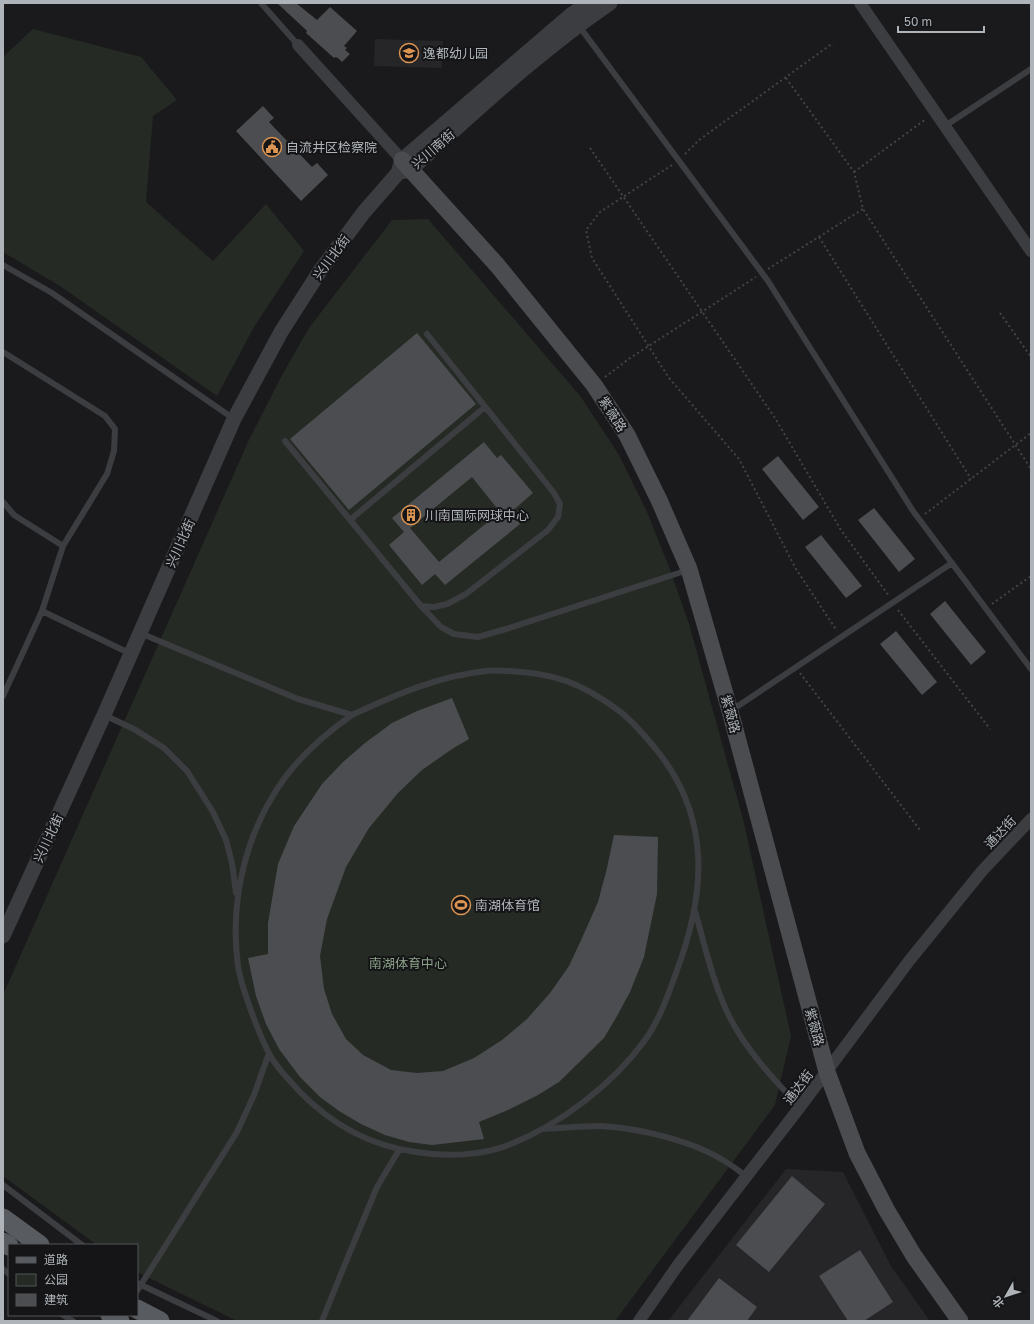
<svg xmlns="http://www.w3.org/2000/svg" width="1034" height="1324" font-family="'Golos Text','Noto Sans SC',sans-serif">
	<rect width="100%" height="100%" fill="#1a1a1c"/>
	<path fill="#262629" d="M 375,39 L 443,41 L 442,68 L 374,66 Z
		M 786,1169 L 843,1172 L 891,1266 L 930,1321 L 668,1321 Z"/>
	<path fill="#252b24" d="M 33,29 L 141,57 L 177,100 L 153,116 L 146,202 L 213,261 L 266,204 L 304,251 L 254,327 L 217,396 L 60,286 L 3,252 L 3,57 Z
		M 428,219 L 581,397 L 619,455 L 647,512 L 669,567 L 689,624 L 743,819 L 791,1036 L 775,1105 L 615,1321 L 237,1321 L 137,1272 L 137,1245 L 97,1245 L 3,1176 L 3,995 L 248,442 L 281,377 L 309,328 L 392,220 Z"/>
	<path fill="#4c4d50" fill-rule="evenodd" d="M 277,3 L 296,3 L 317,20 L 330,7 L 357,31 L 344,46 L 347,48 L 345,50 L 350,54 L 342,62 L 338,58 L 335,57 L 334,58 L 306,33 L 307,31 L 305,29 Z
		M 263,106 L 274,118 L 269,122 L 312,167 L 317,163 L 328,175 L 301,201 L 236,131 Z
		M 417,333 L 476,404 L 349,510 L 290,439 Z
		M 484,442 L 497,458 L 501,455 L 533,493 L 511,512 L 520,524 L 445,585 L 435,574 L 422,585 L 389,545 L 404,532 L 392,518 ZM 472,477 L 500,512 L 439,562 L 410,528 Z
		M 778,456 L 819,507 L 803,520 L 762,469 Z
		M 874,508 L 915,559 L 899,572 L 858,520 Z
		M 821,535 L 862,586 L 846,598 L 805,547 Z
		M 945,601 L 986,652 L 971,665 L 930,614 Z
		M 896,631 L 937,682 L 922,695 L 880,644 Z
		M 452,698 L 469,739 L 452,749 L 422,770 L 398,793 L 369,828 L 346,867 L 327,919 L 320,956 L 324,989 L 332,1014 L 346,1039 L 363,1055 L 391,1070 L 417,1073 L 443,1071 L 474,1058 L 502,1040 L 527,1019 L 550,993 L 569,966 L 582,938 L 598,902 L 607,868 L 614,835 L 658,837 L 657,894 L 644,957 L 630,992 L 617,1016 L 604,1038 L 559,1082 L 538,1095 L 508,1110 L 479,1122 L 484,1139 L 432,1145 L 409,1142 L 385,1135 L 361,1124 L 339,1111 L 320,1097 L 300,1077 L 279,1049 L 266,1024 L 256,996 L 248,958 L 268,954 L 268,923 L 278,864 L 294,826 L 322,784 L 343,762 L 365,743 L 392,723 L 417,711 Z
		M 792,1176 L 825,1204 L 769,1272 L 736,1245 Z
		M 860,1250 L 893,1302 L 864,1321 L 848,1321 L 819,1276 Z
		M 719,1278 L 757,1307 L 747,1321 L 687,1321 Z"/>
	<g fill="none" stroke-linecap="round" stroke-linejoin="round">
		<path stroke="#414447" stroke-width="2" stroke-dasharray="2 3" stroke-linecap="butt" d="M 786,78 L 854,172 L 863,209 L 1031,469
			M 590,148 L 775,418 L 841,530 L 889,596
			M 685,154 L 699,140 L 833,43
			M 672,165 L 600,212 L 586,230 L 592,258 L 669,378 L 739,459 L 796,569 L 837,631
			M 854,172 L 926,119
			M 819,237 L 971,479
			M 768,269 L 863,209
			M 1000,313 L 1031,357
			M 605,377 L 630,358 L 756,277
			M 925,514 L 1031,433
			M 992,604 L 1031,576
			M 898,610 L 990,729
			M 800,673 L 920,830"/>
		<path stroke="#3b3d40" stroke-width="6" d="M 261,3 L 298,45
			M 579,26 L 768,281 L 913,511 L 1031,669
			M 945,126 L 1031,69
			M 3,265 L 52,293 L 234,419
			M 3,352 L 105,416 L 115,429 L 114,451 L 107,474 L 63,546 L 42,611 L 3,696
			M 285,441 L 421,606 L 441,627 L 454,634 L 478,637 L 506,629 L 688,570
			M 3,502 L 14,515 L 63,546
			M 350,520 L 485,407
			M 421,606 L 434,607 L 447,604 L 466,594 L 548,530 L 558,517 L 560,504 L 554,493 L 427,334
			M 42,611 L 131,654
			M 140,633 L 298,699 L 352,715 C 395,695 438,676 486,671 C 493,670 501,671 508,671 C 555,673 581,683 618,710 C 634,722 647,738 659,753 C 712,821 705,896 676,973 C 668,995 659,1021 645,1040 C 613,1084 561,1124 511,1144 C 482,1156 446,1157 416,1152 C 371,1146 331,1124 299,1091 C 291,1082 282,1073 275,1063 C 265,1049 259,1032 253,1016 C 247,1000 241,983 238,966 C 230,907 243,844 274,794 C 293,762 322,736 352,715
			M 732,710 L 952,563
			M 104,715 L 134,729 L 164,748 L 187,771 L 213,812 L 226,840 L 232,863 L 236,893
			M 695,911 C 705,946 713,983 729,1016 C 746,1050 774,1080 800,1107
			M 542,1129 C 562,1128 581,1126 600,1126 C 639,1128 694,1141 726,1162 C 733,1166 739,1171 746,1176
			M 3,1185 L 82,1245
			M 3,1269 L 9,1274
			M 137,1283 L 217,1321
			M 137,1291 L 237,1132 L 254,1095 L 269,1053
			M 63,1315 L 73,1321
			M 322,1321 L 345,1264 L 377,1187 L 399,1150"/>
		<path stroke="#3b3d40" stroke-width="12" d="M 860,3 L 1031,251
			M 298,45 L 402,160
			M 639,1321 L 678,1265 L 800,1107 L 909,961 L 982,871 L 1031,819"/>
		<path stroke="#3b3d40" stroke-width="15" d="M 401,172 L 410,170 C 475,112 538,52 610,3
			M 3,936 L 104,715 L 234,419 L 281,332 L 320,271 L 364,212 L 398,173 L 402,160 L 572,14 L 589,3"/>
		<path stroke="#4a4c50" stroke-width="17" d="M 402,160 L 497,265 L 594,385 L 627,435 L 659,500 L 689,569 L 730,711 L 827,1072 L 857,1153 L 886,1209 L 914,1256 L 960,1321"/>
		<path stroke="#585b5f" stroke-width="19" d="M 3,1218 L 40,1245
			M 3,1242 L 9,1246
			M 137,1309 L 160,1321
			M 110,1315 L 120,1321"/>
	</g>
	<defs>
		<symbol id="school-ring" viewBox="-11 -11 22 22"><circle r="9.5" fill="#151517" stroke="#dc9452" stroke-width="1.5"/><path d="M0-5L7-2L0 1L-7-2ZM-4 1L0 2.5L4 1V4Q0 6-4 4Z" fill="#dc9452"/></symbol>
		<symbol id="civic-ring" viewBox="-11 -11 22 22"><circle r="9.5" fill="#151517" stroke="#dc9452" stroke-width="1.5"/><path d="M-.6-6.5H3V-4.5H.6V-3L4-1V1h2V6H-6V1h2V-1L-.6-3ZM-1.2 2.5V6h2.4V2.5Z" fill="#dc9452"/></symbol>
		<symbol id="building-ring" viewBox="-11 -11 22 22"><circle r="9.5" fill="#151517" stroke="#dc9452" stroke-width="1.5"/><path d="M-4-6H4V6H1V3H-1V6H-4ZM-2.5-4.3h1.7v1.8h-1.7ZM.8-4.3h1.7v1.8H.8ZM-2.5-1h1.7V.8h-1.7ZM.8-1h1.7V.8H.8Z" fill="#dc9452"/></symbol>
		<symbol id="stadium-ring" viewBox="-11 -11 22 22"><circle r="9.5" fill="#151517" stroke="#dc9452" stroke-width="1.5"/><path d="M0-5a6.5 5 0 1 0 0 10a6.5 5 0 1 0 0-10ZM-3.5-1.8h7v3.6h-7Z" fill="#dc9452"/></symbol>
	</defs>
	<g fill-rule="evenodd">
		<use href="#school-ring" x="398" y="42" width="22" height="22"/>
		<use href="#civic-ring" x="261" y="136" width="22" height="22"/>
		<use href="#building-ring" x="400" y="504" width="22" height="22"/>
		<use href="#stadium-ring" x="450" y="894" width="22" height="22"/>
	</g>
	<g text-anchor="middle" stroke-width="4" stroke-linejoin="round" paint-order="stroke">
		<g font-size="13" fill="#aeb4b9" stroke="#151517" text-anchor="start">
			<text x="423" y="58">逸都幼儿园</text>
			<text x="286" y="152">自流井区检察院</text>
			<text x="425" y="520">川南国际网球中心</text>
			<text x="475" y="910">南湖体育馆</text>
		</g>
		<g font-size="13" fill="#aeb4b9" stroke="#151517">
			<text transform="translate(433 149) rotate(-41)" y="5">兴川南街</text>
			<text transform="translate(331 257) rotate(-54)" y="5">兴川北街</text>
			<text transform="translate(613 414) rotate(57)" y="5">紫薇路</text>
			<text transform="translate(180 543) rotate(-66)" y="5">兴川北街</text>
			<text transform="translate(731 714) rotate(75)" y="5">紫薇路</text>
			<text transform="translate(1000 832) rotate(-47)" y="5">通达街</text>
			<text transform="translate(48 838) rotate(-65)" y="5">兴川北街</text>
			<text transform="translate(815 1027) rotate(75)" y="5">紫薇路</text>
			<text transform="translate(798 1087) rotate(-53)" y="5">通达街</text>
		</g>
		<g font-size="13" fill="#8ba288" stroke="#151517">
			<text x="408" y="968">南湖体育中心</text>
		</g>
	</g>
	<rect width="1034" height="1324" fill="none" stroke="#aeb4b9" stroke-width="8"/>
	<rect x="8" y="1244" width="130" height="72" fill="#151517" stroke="#525558"/>
	<rect x="16" y="1257" width="20" height="6" fill="#585b5f" stroke="#525558"/>
	<text x="44" y="1264" font-size="12" fill="#aeb4b9">道路</text>
	<rect x="16" y="1274" width="20" height="12" fill="#252b24" stroke="#525558"/>
	<text x="44" y="1284" font-size="12" fill="#aeb4b9">公园</text>
	<rect x="16" y="1294" width="20" height="12" fill="#4c4d50" stroke="#525558"/>
	<text x="44" y="1304" font-size="12" fill="#aeb4b9">建筑</text>
	<g transform="translate(1006 1296) rotate(231)" stroke="#151517" stroke-width="3" paint-order="stroke">
	<path d="M0-3L7 15L0 10L-7 15Z" fill="#aeb4b9"/>
	<text y="-6" font-size="11" font-weight="bold" text-anchor="middle" fill="#aeb4b9">北</text>
	</g>
	<path d="M898 26v6h86v-6" fill="none" stroke="#aeb4b9" stroke-width="2"/>
	<text x="904" y="26" font-size="12" fill="#aeb4b9" stroke="#151517" stroke-width="3" paint-order="stroke">50 m</text>
</svg>
